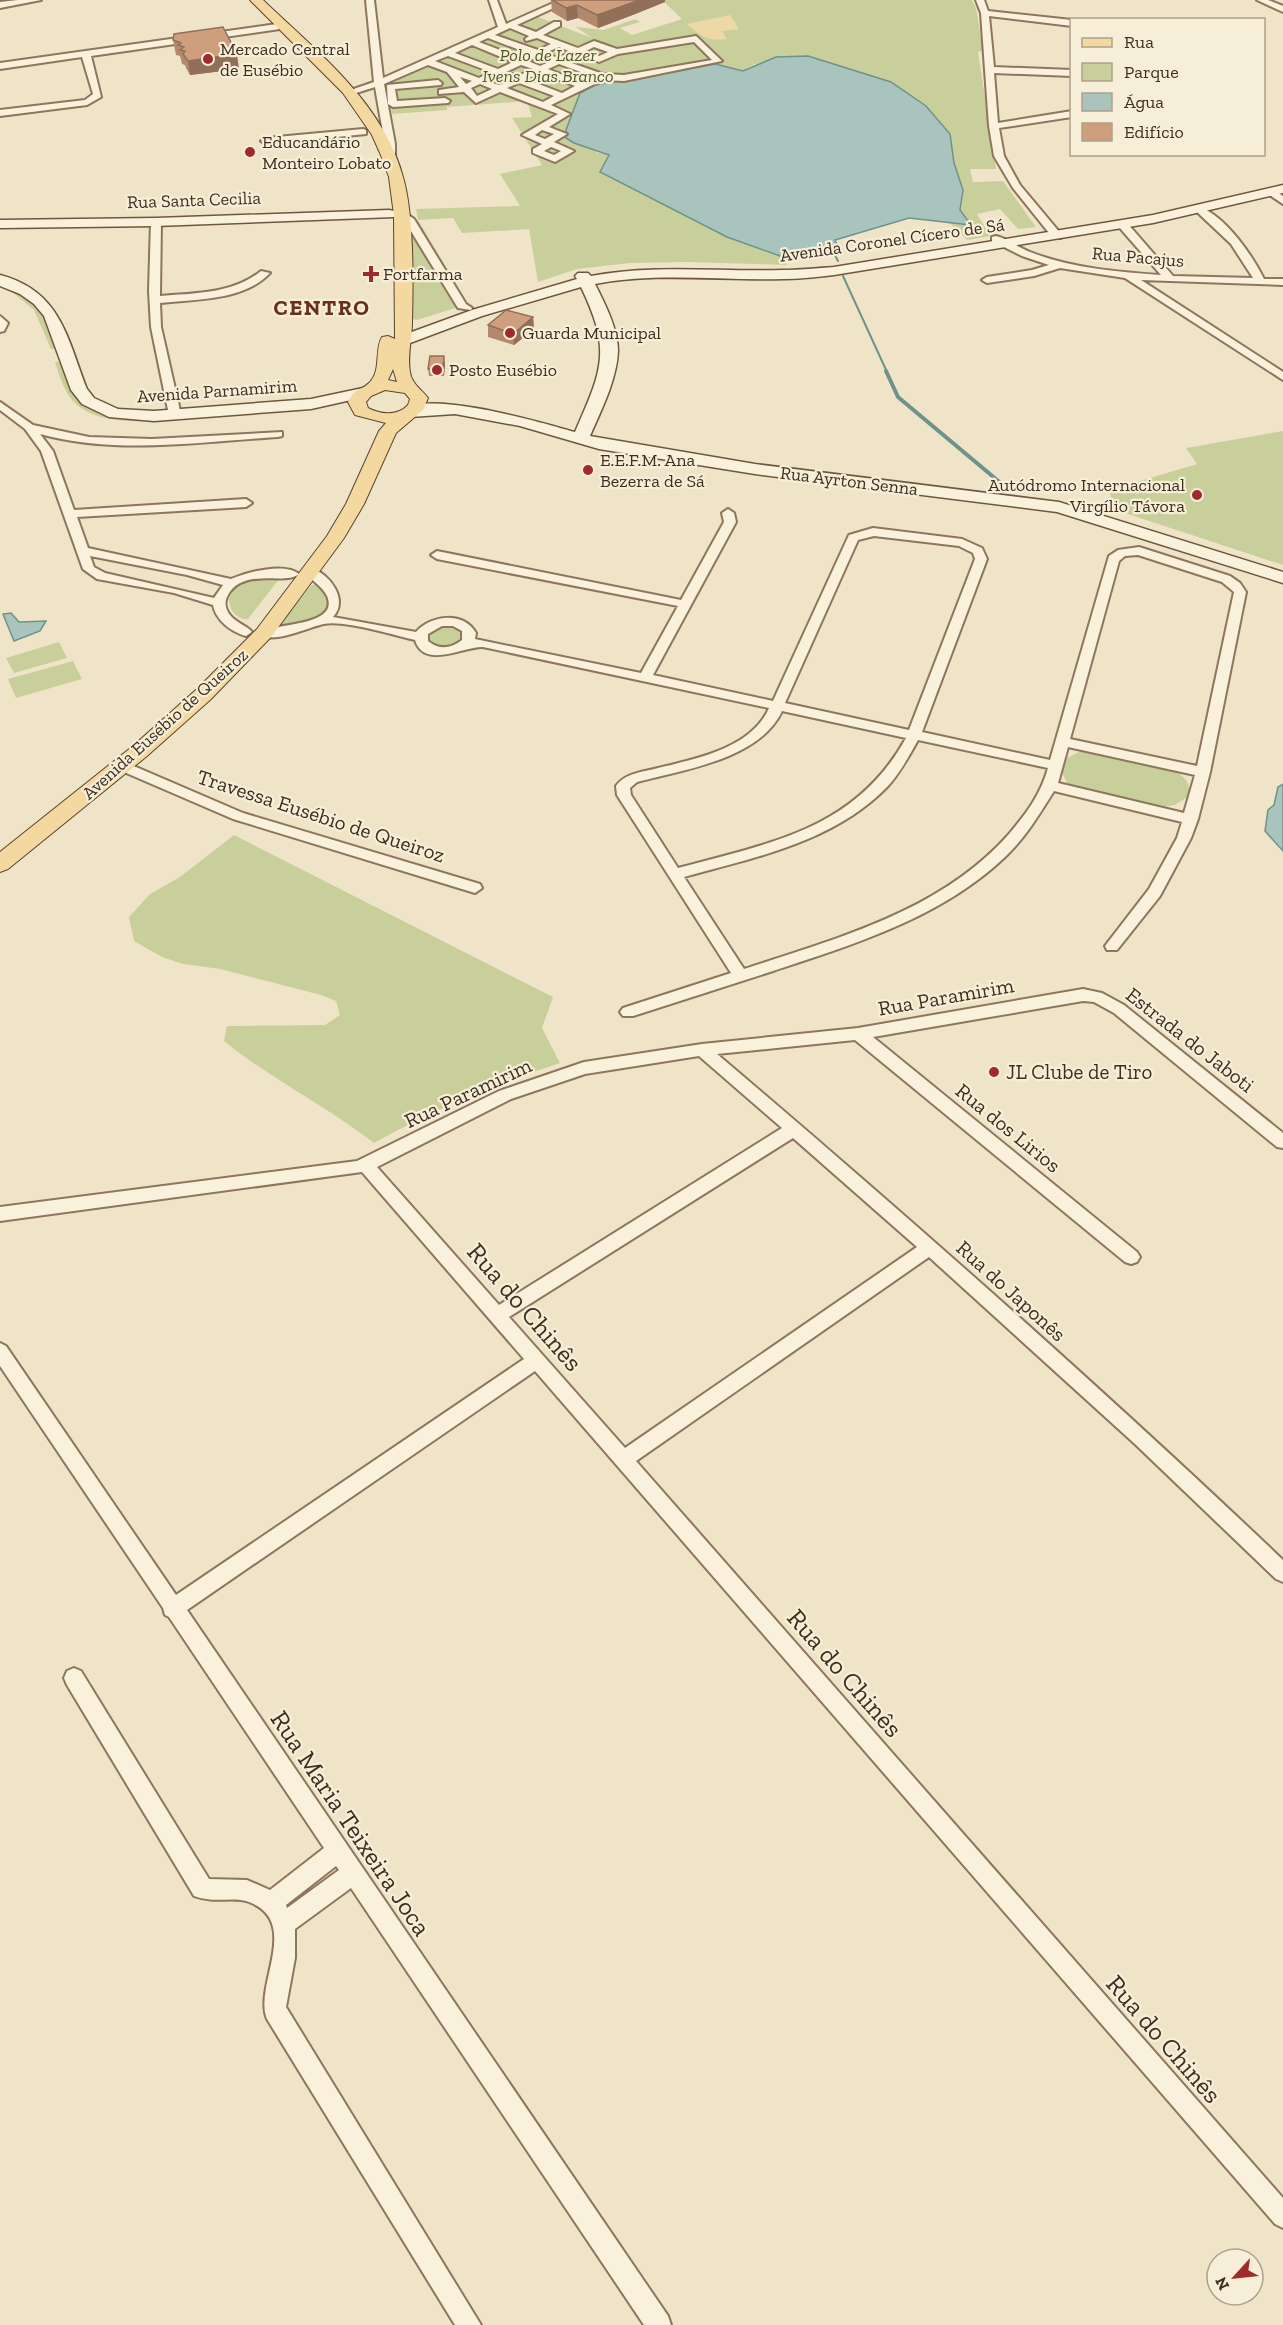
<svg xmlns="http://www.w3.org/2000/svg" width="1283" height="2325" font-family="'Zilla Slab',serif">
	<rect width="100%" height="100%" fill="#f0e4c8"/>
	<path fill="#c9cf9b" d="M 662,0 L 972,0 L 976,8 L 983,50 L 978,52 L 996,169 L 970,169 L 973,182 L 1003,181 L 1036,227 L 1018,229 L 1000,209 L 977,214 L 990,236 L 967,240 L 949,222 L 970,225 L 960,210 L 963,190 L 954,163 L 950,134 L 755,64 L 743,71 L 715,64 L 595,152 L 609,155 L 600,171 L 727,237 L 783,257 L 787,265 L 685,262 L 630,263 L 577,269 L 538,282 L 529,229 L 462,233 L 453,218 L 418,220 L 468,304 L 417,320 L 408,318 L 406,221 L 418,220 L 416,209 L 520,206 L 500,174 L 542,165 L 512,118 L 532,117 L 527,101 L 447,107 L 447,110 L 392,114 L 387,83 L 538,17 L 592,38 L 576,27 L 604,30 L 635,19 L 640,22 L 620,28 L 632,35 L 682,19 Z
		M 0,282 C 38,300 42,311 58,348 L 51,349 L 34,310 Z
		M 61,361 L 87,405 L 166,418 L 165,421 C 136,422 93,424 72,400 C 63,389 59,374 55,362 Z
		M 1283,431 L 1283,565 L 1119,511 L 1111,500 L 1110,490 L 1197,464 L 1186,448 Z
		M 278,576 L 280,578 L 248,619 C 237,620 229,610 229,599 C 237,578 259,578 278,576 Z
		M 317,584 L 327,591 L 330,609 L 315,622 L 281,627 L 279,625 L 312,585 Z
		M 453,625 L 463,633 L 458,644 L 442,647 L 428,642 L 426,635 L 436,626 Z
		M 59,642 L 67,658 L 14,673 L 6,658 Z
		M 73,661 L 82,679 L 16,698 L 8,679 Z
		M 1079,752 L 1086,752 L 1169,768 C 1181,774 1192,781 1189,796 L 1175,805 L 1162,807 L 1077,789 L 1067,783 L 1061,770 L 1067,758 Z
		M 234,835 L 553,997 L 542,1028 L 560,1063 C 496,1084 433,1110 374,1143 C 326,1106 271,1079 224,1041 L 227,1026 L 325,1025 L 340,1015 L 336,1001 L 321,995 L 220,969 L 183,964 L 162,957 L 134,941 L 129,917 L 150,894 L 180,877 Z"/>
	<path fill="#ecd9a5" d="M 730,15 L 739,29 L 722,31 L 727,39 C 708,42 700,36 687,24 Z"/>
	<path fill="#a9c4bc" stroke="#6f938a" stroke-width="1.5" d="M 808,56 L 891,82 L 926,106 L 950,134 L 954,163 L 963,190 L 960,210 L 971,225 L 909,218 L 835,240 L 840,253 L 813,258 L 783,257 L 727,237 L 600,172 L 609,155 L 574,143 L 566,138 L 566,130 L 580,93 L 595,85 L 715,64 L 743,71 L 776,57 Z
		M 11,613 L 19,622 L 46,621 L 40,631 L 14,641 L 3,614 Z
		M 1283,784 L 1283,851 L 1265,831 L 1268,810 L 1274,805 L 1278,787 Z"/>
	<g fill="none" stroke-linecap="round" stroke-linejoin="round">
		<path stroke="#6f938a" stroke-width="2" d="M 833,251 L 838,261
			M 843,276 L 887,372"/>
		<path stroke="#6f938a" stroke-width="4" d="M 886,371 L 898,397 L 1009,490"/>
		<defs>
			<path id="street" d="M 18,0 L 41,0 L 0,8 L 0,2 Z
				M 366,0 L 374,0 L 383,78 L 498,27 L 489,0 L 497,0 L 506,24 L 560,0 L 571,0 L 517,25 L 536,32 L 554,22 L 560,22 L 560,26 L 543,35 L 578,48 L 594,41 L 617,49 L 696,36 L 722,61 L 624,81 L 603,80 L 551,105 L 570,114 L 549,127 L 567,134 L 554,142 L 574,151 L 555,162 L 533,153 L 533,149 L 542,144 L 522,135 L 558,114 L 500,92 L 476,103 L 464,92 L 439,94 L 439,90 L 459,87 L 447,72 L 428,65 L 384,84 L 395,144 L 395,162 L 390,165 L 385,162 L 385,144 L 375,87 L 350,95 L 345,92 L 374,82 ZM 510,28 L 529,36 L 525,39 L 526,41 L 537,38 L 551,44 L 538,50 L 495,35 ZM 488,38 L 530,54 L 521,58 L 479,42 ZM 694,42 L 712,60 L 624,75 L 603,74 L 566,61 L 579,54 L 599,62 L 618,54 ZM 472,45 L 513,62 L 498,69 L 455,53 ZM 559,47 L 571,52 L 558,58 L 545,53 ZM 594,47 L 608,52 L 599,56 L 586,51 ZM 448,56 L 491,72 L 479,78 L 435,61 ZM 538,57 L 551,61 L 540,66 L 528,61 ZM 559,64 L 594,77 L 583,83 L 548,69 ZM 521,65 L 533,69 L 518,76 L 506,72 ZM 541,73 L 575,86 L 562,93 L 526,79 ZM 499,75 L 511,80 L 499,85 L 487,81 ZM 460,77 L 472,81 L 466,84 ZM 519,83 L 554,96 L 543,102 L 507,88 ZM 480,84 L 492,89 L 477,96 L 471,88 ZM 542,130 L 554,134 L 545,139 L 535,135 ZM 551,147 L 561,151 L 554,155 L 544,151 Z
				M 976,0 L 984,0 L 988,11 L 1072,20 L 1072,26 L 989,16 L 994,67 L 1072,70 L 1072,76 L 994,73 L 998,123 L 1072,111 L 1072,117 L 999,128 L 1004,156 L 1020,185 L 1061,234 L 1061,238 L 1053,238 L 1013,188 L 994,156 L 989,126 L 981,13 Z
				M 1257,0 L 1268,0 L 1283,6 L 1283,12 Z
				M 284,23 L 287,24 L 287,28 L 91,56 L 101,97 L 87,105 L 0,116 L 0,110 L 85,100 L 93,94 L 82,57 L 0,69 L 0,63 Z
				M 438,80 L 442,83 L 441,85 L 395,89 L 397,101 L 445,98 L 450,101 L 448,103 L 393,107 L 388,104 L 387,85 Z
				M 363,129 L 366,130 L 366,134 L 266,144 L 261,141 L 266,138 Z
				M 1268,190 L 1274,190 L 1283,196 L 1283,204 L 1268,194 Z
				M 1200,207 C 1226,217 1252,255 1264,279 L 1283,279 L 1283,285 L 1141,280 L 1283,372 L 1283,380 L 1125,278 L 1060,268 L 1034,276 L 987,283 L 982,280 L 987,277 L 1032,270 L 1049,265 L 1022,256 L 992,241 L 992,237 L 996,236 C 1008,239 1018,247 1030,252 C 1071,268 1117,272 1161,275 L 1119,227 L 1118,225 L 1123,222 L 1127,223 L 1173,276 L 1253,278 L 1231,244 L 1197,212 L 1197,208 Z
				M 399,213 L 405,213 L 414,219 L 466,304 L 472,308 L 471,310 L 458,308 L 406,223 L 397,215 Z
				M 156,219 L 161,222 L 160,296 C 195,293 233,294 261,271 L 270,273 C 244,301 195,299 160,303 L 161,327 L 181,415 L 175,418 L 169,415 L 151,327 L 149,291 L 151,222 Z
				M 0,316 L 8,323 L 4,331 L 0,332 Z
				M 0,402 L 33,425 L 89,437 L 152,439 L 282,432 L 282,436 L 278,437 C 199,442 117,455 40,434 L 53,451 L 74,510 L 246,499 L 252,503 L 246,507 L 77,517 L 88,548 L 231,579 C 247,572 285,562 299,574 C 286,586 241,566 227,597 C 224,603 226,610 230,615 C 236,623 246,625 252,632 L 246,636 C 232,632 216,621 213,605 L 174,593 L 97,579 L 83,569 L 41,451 L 25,429 L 0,410 ZM 90,556 L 187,575 L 223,585 L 214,598 L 105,573 L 94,567 Z
				M 728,509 L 734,513 L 736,522 L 653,675 L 773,701 L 849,535 L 873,528 L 962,539 L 982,548 L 987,559 L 922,732 L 1050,760 L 1109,556 L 1118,550 L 1139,547 L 1230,576 L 1240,583 L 1246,592 L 1210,772 L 1198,819 L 1191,838 L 1160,896 L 1117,950 L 1107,950 L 1105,946 L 1149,889 L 1177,838 L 1182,822 L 1054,791 C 1039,815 1025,838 1005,857 C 941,918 854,944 773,971 C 726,986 680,1001 633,1016 L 623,1016 L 620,1012 L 623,1008 L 731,973 L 617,795 L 616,786 C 625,773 643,772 658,768 C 696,759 752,748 769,708 L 483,647 C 465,646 424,670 415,640 C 393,635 344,620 324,624 C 308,627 271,646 258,633 C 267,623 341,628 327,596 C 322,586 312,581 305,572 L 311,568 C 330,574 349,600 333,617 L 416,632 C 431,615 463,611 476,633 L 475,639 L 641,673 L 678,606 L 437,559 L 431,555 L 437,551 L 681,600 L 724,522 L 722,513 ZM 874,536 L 959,546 L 973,553 L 975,559 L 909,730 L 785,703 L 858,540 ZM 1138,555 L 1222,582 L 1234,592 L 1197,766 L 1070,739 L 1119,561 L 1125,556 ZM 442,626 L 453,626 L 462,631 L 462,640 C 450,649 439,650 428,641 L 428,634 ZM 782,711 L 906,738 C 856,829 771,843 678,868 L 631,795 L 630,788 L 637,782 C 683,770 760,759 782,711 ZM 918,740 L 1048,768 C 1041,794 1026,814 1009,834 C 941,911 838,938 744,969 L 684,877 C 756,857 834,842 888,786 C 900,773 909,756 918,740 ZM 1068,747 L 1195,775 L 1184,813 L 1058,783 Z
				M 122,761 L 243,813 L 480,884 L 482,888 L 475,893 L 233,819 L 117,769 L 115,766 Z
				M 1083,989 L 1102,993 L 1124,1005 L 1283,1133 L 1283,1148 L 1277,1147 L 1114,1013 L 1094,1002 L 1083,1001 L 873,1037 L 1137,1252 L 1140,1257 L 1137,1262 L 1131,1264 L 1125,1262 L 855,1040 L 717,1054 C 910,1218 1100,1386 1283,1560 L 1283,1582 L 1276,1579 L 1135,1444 L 929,1257 L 636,1461 L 1283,2198 L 1283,2228 L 1275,2224 L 535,1371 L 187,1610 L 668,2316 L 671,2325 L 644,2325 L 351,1888 L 295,1929 L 295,1958 L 286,2007 L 481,2325 L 455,2325 L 267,2019 C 253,1986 302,1922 249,1902 C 233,1896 215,1904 194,1896 L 67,1685 L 64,1678 L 67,1671 L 74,1668 L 81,1671 L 209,1879 L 247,1880 L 270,1890 L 324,1848 L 169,1617 L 165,1615 L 163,1608 L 0,1366 L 0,1343 L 6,1346 L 176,1595 L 524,1359 L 362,1172 L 0,1221 L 0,1207 L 357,1161 L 499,1091 L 584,1062 L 702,1044 L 858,1028 ZM 699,1056 L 782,1128 L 499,1305 L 377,1167 L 511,1099 L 585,1074 ZM 793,1138 L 917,1247 L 625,1448 L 509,1317 ZM 336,1866 L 339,1870 L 287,1908 L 286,1905 Z"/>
			<path id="secondary" d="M 1283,185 L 1283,193 L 1153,223 L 834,275 C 817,277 800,279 783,279 C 720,281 658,272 595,284 C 605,304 618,329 618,351 C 617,379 601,411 590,436 L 755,464 L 1059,502 L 1283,572 L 1283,583 L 1057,512 L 755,474 L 599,449 L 520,426 L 455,414 L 410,417 L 402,412 C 422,387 546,424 575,432 C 602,370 612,351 581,287 L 482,316 L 410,343 L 398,343 L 396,340 L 398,337 L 472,310 L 577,279 L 575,276 L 578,273 L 588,273 L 591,276 C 655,264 718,272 783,270 C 800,270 817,268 834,267 L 1153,215 Z
				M 389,210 L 394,211 L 396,214 L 394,217 L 156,226 L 0,228 L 0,220 L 156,218 Z
				M 0,275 C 61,291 67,338 87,389 L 94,398 L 118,409 L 154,411 L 311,399 L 363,388 L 371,393 L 369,396 L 311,409 L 154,421 L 109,417 L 82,404 L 71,390 L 44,316 L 34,304 L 20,294 L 0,286 Z"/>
			<path id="primary" d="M 250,0 L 263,0 C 316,51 383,102 403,177 C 414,215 413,281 412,322 C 412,338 407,357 410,372 C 411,383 422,390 428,398 L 423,410 L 396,433 L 364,504 L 344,538 L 271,637 L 211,699 L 147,756 L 8,869 L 0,872 L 0,852 L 133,746 L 197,689 L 257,629 L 327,536 L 346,504 L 379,431 L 386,423 L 355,415 L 348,402 C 355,387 361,391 369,383 C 382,371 374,350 382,337 L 388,336 L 395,339 L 394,215 L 389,177 L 380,153 L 372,135 L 343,93 ZM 393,369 L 397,382 L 388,380 ZM 385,390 L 405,393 L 410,399 L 408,405 C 398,416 381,415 368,408 L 366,402 L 371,396 Z"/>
		</defs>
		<use href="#street" stroke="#8d765c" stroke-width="4"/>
		<use href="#secondary" stroke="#6f573f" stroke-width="3"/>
		<use href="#primary" stroke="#5b4430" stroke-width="2"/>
		<use href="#street" fill="#faf1dc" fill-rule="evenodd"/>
		<use href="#secondary" fill="#faf1dc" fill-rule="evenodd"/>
		<use href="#primary" fill="#f3d9a0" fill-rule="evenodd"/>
	</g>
	<path fill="#b2896c" d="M 551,0 L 665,2 L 630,16 L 598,28 L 578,18 L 567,21 L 552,12 Z
		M 174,34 L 239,69 L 190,75 L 186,68 L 185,65 L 182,64 L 180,56 L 176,55 L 173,40 Z
		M 533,317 L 534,329 L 514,345 L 488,337 L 488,325 Z
		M 445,364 L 444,376 L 429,376 L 428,369 Z"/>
	<path fill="#916f58" d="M 640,0 L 665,0 L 665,2 L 630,16 L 598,28 L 597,15 Z
		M 577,5 L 578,18 L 567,21 L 566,8 Z
		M 237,54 L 239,69 L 190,75 L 188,61 Z
		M 533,317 L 534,329 L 514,345 L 513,334 Z
		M 444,356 L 445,364 L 444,376 L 443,368 Z"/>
	<path fill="#cf9f7d" stroke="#916f58" stroke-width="1.5" d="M 552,0 L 640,0 L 597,15 L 577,5 L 566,8 Z
		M 223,27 L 237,54 L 188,61 L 183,54 L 185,51 L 180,50 L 184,47 L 178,45 L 181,43 L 173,40 L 174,34 Z
		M 506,310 L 533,317 L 513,334 L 488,325 Z
		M 430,356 L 444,356 L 443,368 L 428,369 Z"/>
	<g fill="#9e2a2b" stroke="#f7eed8" stroke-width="2">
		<circle cx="208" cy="59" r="6"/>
		<circle cx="250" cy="152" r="6"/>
		<path d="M368 265h6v6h6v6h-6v6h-6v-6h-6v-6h6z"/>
		<circle cx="510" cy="333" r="6"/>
		<circle cx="437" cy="370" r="6"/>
		<circle cx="588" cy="470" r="6"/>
		<circle cx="1197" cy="495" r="6"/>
		<circle cx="994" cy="1072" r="6"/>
	</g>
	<g text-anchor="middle" stroke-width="4.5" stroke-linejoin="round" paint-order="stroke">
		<g font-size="18" fill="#3d2e20" stroke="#f7eed8" text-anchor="start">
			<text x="220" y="55">Mercado Central<tspan x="220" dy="21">de Eusébio</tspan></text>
			<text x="262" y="148">Educandário<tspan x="262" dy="21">Monteiro Lobato</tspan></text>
			<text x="383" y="280">Fortfarma</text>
			<text x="522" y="339">Guarda Municipal</text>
			<text x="449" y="376">Posto Eusébio</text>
			<text x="600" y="466">E.E.F.M. Ana<tspan x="600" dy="21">Bezerra de Sá</tspan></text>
			<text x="1185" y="491" text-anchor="end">Autódromo Internacional<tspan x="1185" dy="21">Virgílio Távora</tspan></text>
		</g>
		<g font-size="18" font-style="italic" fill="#4d5a26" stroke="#f7eed8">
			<text x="548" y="61">Polo de Lazer<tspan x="548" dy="21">Ivens Dias Branco</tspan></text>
		</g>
		<g font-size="18" fill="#3d2e20" stroke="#f7eed8">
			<text transform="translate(194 200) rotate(-2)" y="6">Rua Santa Cecilia</text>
			<text transform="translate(892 240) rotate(-8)" y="6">Avenida Coronel Cícero de Sá</text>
			<text transform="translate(1138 257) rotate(5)" y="6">Rua Pacajus</text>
			<text transform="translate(217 391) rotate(-4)" y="6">Avenida Parnamirim</text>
			<text transform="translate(849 481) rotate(7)" y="6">Rua Ayrton Senna</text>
			<text transform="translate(165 724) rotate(-42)" y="6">Avenida Eusébio de Queiroz</text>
		</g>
		<g font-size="21" fill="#3d2e20" stroke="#f7eed8">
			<text transform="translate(321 816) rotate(18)" y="7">Travessa Eusébio de Queiroz</text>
			<text transform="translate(946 997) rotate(-10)" y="7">Rua Paramirim</text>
			<text transform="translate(1190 1040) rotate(38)" y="7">Estrada do Jaboti</text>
			<text transform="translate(468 1093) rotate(-25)" y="7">Rua Paramirim</text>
			<text transform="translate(1008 1128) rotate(39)" y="7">Rua dos Lirios</text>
			<text transform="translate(1011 1291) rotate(42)" y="7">Rua do Japonês</text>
		</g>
		<g font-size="21" fill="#3d2e20" stroke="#f7eed8" text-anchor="start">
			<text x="1006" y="1079">JL Clube de Tiro</text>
		</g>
		<g font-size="22" font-weight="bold" letter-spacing="1.5" fill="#6b2e1e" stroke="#f7eed8">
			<text x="322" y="315">CENTRO</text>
		</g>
		<g font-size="26" fill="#3d2e20" stroke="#f7eed8">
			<text transform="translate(525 1307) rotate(49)" y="9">Rua do Chinês</text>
			<text transform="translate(845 1673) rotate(49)" y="9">Rua do Chinês</text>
			<text transform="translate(351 1823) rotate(56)" y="9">Rua Maria Teixeira Joca</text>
			<text transform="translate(1164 2039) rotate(49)" y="9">Rua do Chinês</text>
		</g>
	</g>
	<rect x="1070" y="18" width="195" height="138" fill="#f7eed8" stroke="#ada18e" stroke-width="1.5"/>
	<rect x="1082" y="38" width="30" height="9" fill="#f3d9a0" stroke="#ada18e" stroke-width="1.5"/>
	<text x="1124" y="48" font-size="18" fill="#3d2e20">Rua</text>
	<rect x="1082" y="63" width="30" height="18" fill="#c9cf9b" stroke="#ada18e" stroke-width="1.5"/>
	<text x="1124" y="78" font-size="18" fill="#3d2e20">Parque</text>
	<rect x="1082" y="93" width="30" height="18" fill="#a9c4bc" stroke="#ada18e" stroke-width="1.5"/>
	<text x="1124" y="108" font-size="18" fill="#3d2e20">Água</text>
	<rect x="1082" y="123" width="30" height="18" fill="#cf9f7d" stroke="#ada18e" stroke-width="1.5"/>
	<text x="1124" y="138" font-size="18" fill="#3d2e20">Edifício</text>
	<g transform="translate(1235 2277) rotate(243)"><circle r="28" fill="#f7eed8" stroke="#ada18e" stroke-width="1.5"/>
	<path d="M0-4.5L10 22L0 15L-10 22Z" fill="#9e2a2b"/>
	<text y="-9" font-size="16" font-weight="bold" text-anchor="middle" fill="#3d2e20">N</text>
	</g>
</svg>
